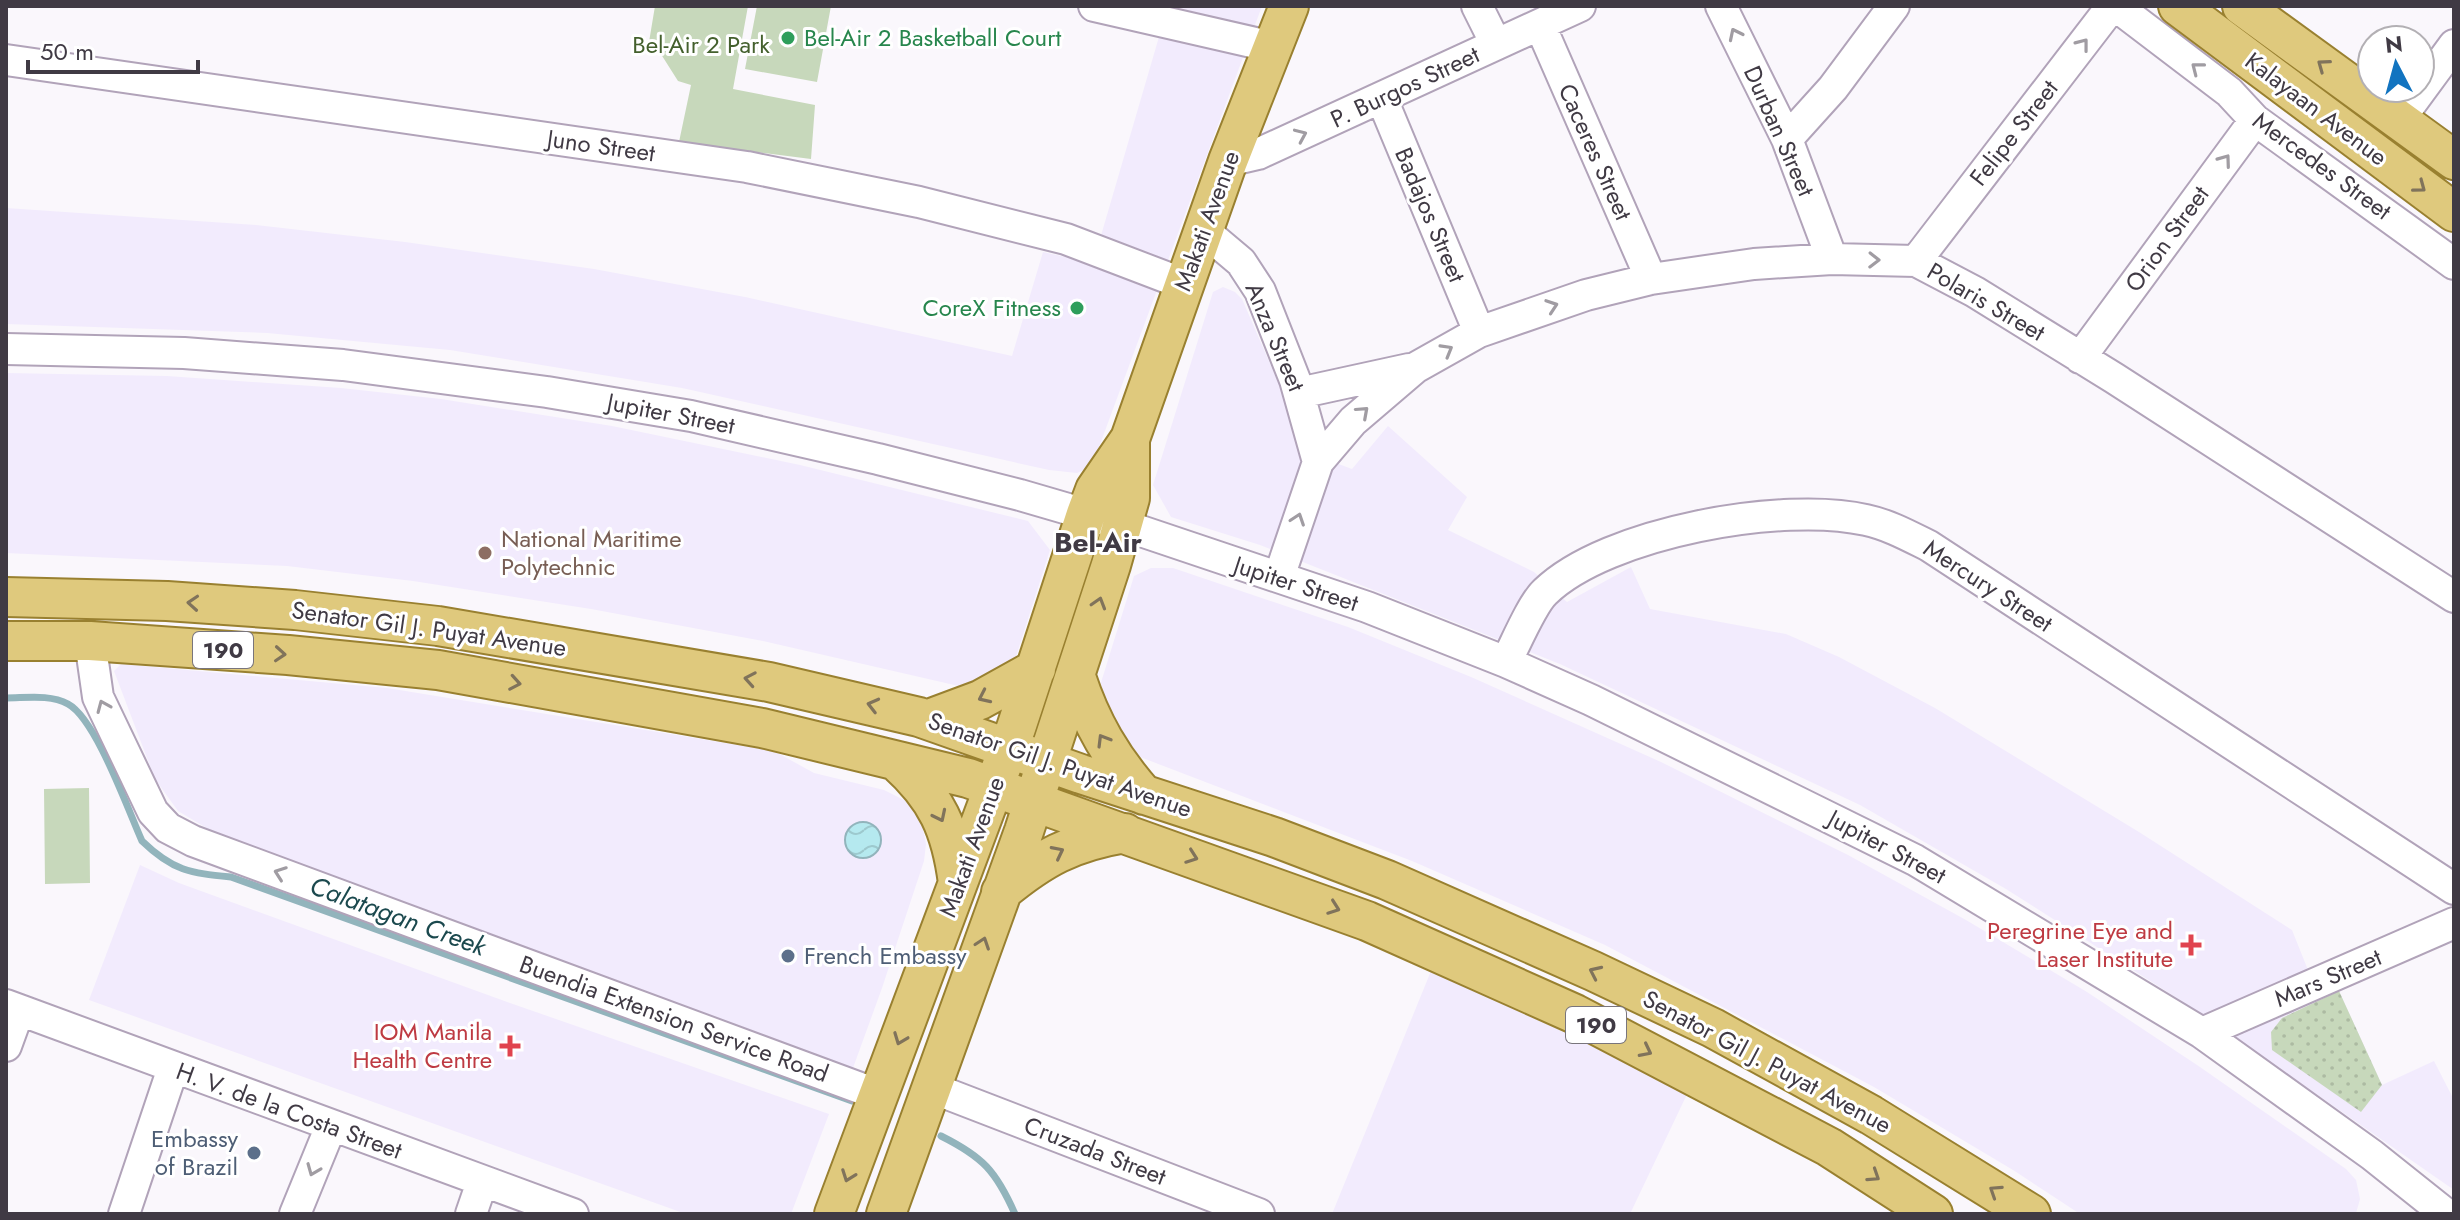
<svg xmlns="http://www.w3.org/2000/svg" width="2460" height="1220" font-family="Jost,sans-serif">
	<defs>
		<pattern id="grass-dots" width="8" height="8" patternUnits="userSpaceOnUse" patternTransform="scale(2)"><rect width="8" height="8" fill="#c7d8bb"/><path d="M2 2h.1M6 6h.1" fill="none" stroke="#acbaa2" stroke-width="1.8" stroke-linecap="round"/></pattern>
		<pattern id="water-waves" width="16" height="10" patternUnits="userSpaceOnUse" patternTransform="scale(2)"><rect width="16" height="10" fill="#b5e9ef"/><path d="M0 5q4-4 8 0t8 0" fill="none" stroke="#9dc9ce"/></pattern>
	</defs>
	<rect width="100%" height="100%" fill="#faf7fc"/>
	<path fill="#f2ebfd" d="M 1168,6 L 1262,6 L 1092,466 L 1077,473 L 1049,470 L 682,388 L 450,350 L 267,333 L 6,324 L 6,208 L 256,225 L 405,242 L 594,269 L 745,297 L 1012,356 L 1043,252 L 1093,263 Z
		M 1223,287 L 1235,292 L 1242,299 L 1297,426 L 1301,450 L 1352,469 L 1388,426 L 1467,497 L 1448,530 L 1534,572 L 1567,602 L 1631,567 L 1650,609 L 1786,634 L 1839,657 L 1935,708 L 2139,832 L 2292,930 L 2320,1000 L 2339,991 L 2382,1085 L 2434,1061 L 2454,1100 L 2454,1190 L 2194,1009 L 2006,889 L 1860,805 L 1560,664 L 1260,545 L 1171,517 L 1153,485 L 1213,292 Z
		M 6,373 L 167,376 L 341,388 L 441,399 L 612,426 L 800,465 L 1028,521 L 1050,550 L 1013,666 L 963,687 L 763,641 L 591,609 L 413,581 L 287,566 L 6,553 Z
		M 1151,568 L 1173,568 L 1348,627 L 1471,677 L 1661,762 L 1848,855 L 1966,920 L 2087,992 L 2200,1067 L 2346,1169 L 2356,1180 L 2360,1199 L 2356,1213 L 2080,1214 L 2013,1170 L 1874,1087 L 1605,945 L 1412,861 L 1127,752 L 1099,689 L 1134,576 Z
		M 121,664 L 387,688 L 774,751 L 814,773 L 884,790 L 908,802 L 922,824 L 926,844 L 924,861 L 882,988 L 853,1068 L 210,830 L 178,811 L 155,779 L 114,671 Z
		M 140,865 L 179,883 L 510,1003 L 829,1114 L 791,1214 L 686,1214 L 89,1000 Z
		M 1431,971 L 1689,1090 L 1630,1214 L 1332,1214 Z"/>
	<path fill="url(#grass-dots)" d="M 2339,991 L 2382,1085 L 2361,1112 L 2272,1050 L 2271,1032 L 2282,1018 Z"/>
	<path fill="#c7d8bb" d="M 655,6 L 748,6 L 733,89 L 815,105 L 811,159 L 679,142 L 691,85 L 678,81 L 659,51 L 648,48 Z
		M 757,6 L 831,6 L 817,82 L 745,69 Z
		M 89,788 L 90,883 L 45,884 L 44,789 Z"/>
	<path fill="url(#water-waves)" stroke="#92b4bc" stroke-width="2" d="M845 840a18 18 0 1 1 36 0a18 18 0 1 1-36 0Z"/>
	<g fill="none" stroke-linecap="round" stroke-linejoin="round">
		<path stroke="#92b4bc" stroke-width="7" d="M 6,698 C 26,698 50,694 68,704 C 96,719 128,810 142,841 C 173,871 190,873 231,877 L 852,1101
			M 941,1136 C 983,1157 996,1171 1015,1214"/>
		<defs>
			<path id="minor" d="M 1094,6 L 1273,47
				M 1477,6 L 1496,44
				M 1721,6 L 1787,139 L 1832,259
				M 2116,6 L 2229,92 L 2255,120 L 2454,264
				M 1540,25 L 1651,279
				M 6,60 L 747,167 L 919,202 L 1066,239 L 1184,284
				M 1382,99 L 1479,332
				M 2399,120 L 2454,45
				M 1787,139 L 1833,88 L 1894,6
				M 1228,161 L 1258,154 L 1580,6
				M 1203,230 L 1241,262 L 1260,291 L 1295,380 L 1318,462
				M 1916,261 L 2112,6
				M 6,349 L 184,353 L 343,365 L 547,392 L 691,416 L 878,459 L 1020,495 L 1123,525 L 1367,607 L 1506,662 L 1591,700 L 1915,860 L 2202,1033 L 2372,1155 L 2446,1214
				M 2080,358 L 2255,120
				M 1299,393 L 1409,369
				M 1279,577 L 1318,462 L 1353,421 L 1415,368 L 1479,332 L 1586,295 L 1651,279 L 1754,264 L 1832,259 L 1916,261 L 1975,292 L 2114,378 L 2454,597
				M 90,641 L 98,697 L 153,812 L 168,828 L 193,841 L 879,1095
				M 1506,662 C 1515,645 1532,604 1545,592 C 1607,532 1784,501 1866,520 C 1889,525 1909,536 1929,546 L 2454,889
				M 6,1005 L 573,1214
				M 2202,1033 L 2454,923
				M 6,1046 L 19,1010
				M 932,1088 L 1259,1214
				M 124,1214 L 173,1068
				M 295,1214 L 331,1126
				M 471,1214 L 482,1182"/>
			<path id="major" d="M 2178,6 L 2454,212
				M 2242,6 L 2454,160
				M 6,597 L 167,601 L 295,610 L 438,626 L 769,682 L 919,717 L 1081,774 L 1274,837 L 1387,880 L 1593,971 L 1713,1028 L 1871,1115 L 2031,1214
				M 6,641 L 90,641 L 288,655 L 438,670 L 762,728 L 968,778 L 1367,921 L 1575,1014 L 1829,1147 L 1933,1214
				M 1076,677 C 1091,723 1112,759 1144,795
				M 929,719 L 980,700 L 1036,669
				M 896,761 C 937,798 951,829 958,883
				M 1001,892 C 1042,858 1071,842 1125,833
				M 834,1214 L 1016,728 L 1086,514 L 1095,490 L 1130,439 L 1228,161 L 1289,6
				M 886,1214 L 1024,831 L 1111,565 L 1130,498 L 1130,439"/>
		</defs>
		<use href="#minor" stroke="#b1a3b9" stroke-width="34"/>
		<use href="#major" stroke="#998030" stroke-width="42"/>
		<use href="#minor" stroke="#fff" stroke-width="30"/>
		<use href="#major" stroke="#dfc97d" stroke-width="38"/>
	</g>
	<defs><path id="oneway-chevron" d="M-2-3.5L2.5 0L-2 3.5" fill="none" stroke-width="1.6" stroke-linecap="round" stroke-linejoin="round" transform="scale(2)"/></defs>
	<g stroke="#a09ca2">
		<use href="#oneway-chevron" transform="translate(1735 34) rotate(-116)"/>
		<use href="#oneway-chevron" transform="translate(2083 44) rotate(-52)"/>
		<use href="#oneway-chevron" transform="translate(2197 68) rotate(-142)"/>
		<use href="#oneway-chevron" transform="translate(1301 135) rotate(-24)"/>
		<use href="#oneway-chevron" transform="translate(2225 160) rotate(-54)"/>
		<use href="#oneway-chevron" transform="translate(1874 260) rotate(1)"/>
		<use href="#oneway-chevron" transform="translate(1552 306) rotate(-19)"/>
		<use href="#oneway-chevron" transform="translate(1447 350) rotate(-30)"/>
		<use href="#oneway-chevron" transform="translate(1363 412) rotate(-42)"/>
		<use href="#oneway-chevron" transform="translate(1298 519) rotate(-71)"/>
		<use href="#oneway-chevron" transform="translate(103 706) rotate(-113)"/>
		<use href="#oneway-chevron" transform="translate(280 873) rotate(-160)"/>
		<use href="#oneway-chevron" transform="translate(313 1170) rotate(112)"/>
	</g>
	<g stroke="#80735b">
		<use href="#oneway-chevron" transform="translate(2323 65) rotate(-144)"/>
		<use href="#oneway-chevron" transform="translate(2420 187) rotate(37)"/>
		<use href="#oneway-chevron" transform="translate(193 603) rotate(-176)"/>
		<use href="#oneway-chevron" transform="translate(1099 603) rotate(-73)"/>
		<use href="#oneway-chevron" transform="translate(280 654) rotate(4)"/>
		<use href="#oneway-chevron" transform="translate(750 679) rotate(-170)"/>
		<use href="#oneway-chevron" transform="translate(515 683) rotate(10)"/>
		<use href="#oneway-chevron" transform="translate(984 697) rotate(155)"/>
		<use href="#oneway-chevron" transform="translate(873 705) rotate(-166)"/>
		<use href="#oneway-chevron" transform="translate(1103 740) rotate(-121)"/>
		<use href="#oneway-chevron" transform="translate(940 816) rotate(64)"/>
		<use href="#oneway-chevron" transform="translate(1058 852) rotate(-27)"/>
		<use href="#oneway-chevron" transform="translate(1192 857) rotate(20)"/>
		<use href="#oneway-chevron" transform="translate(1334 908) rotate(20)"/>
		<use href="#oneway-chevron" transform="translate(983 943) rotate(-71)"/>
		<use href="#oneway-chevron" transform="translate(1595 972) rotate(-155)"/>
		<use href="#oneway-chevron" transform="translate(900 1039) rotate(111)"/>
		<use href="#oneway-chevron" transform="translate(1646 1051) rotate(27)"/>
		<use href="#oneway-chevron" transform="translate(848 1176) rotate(110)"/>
		<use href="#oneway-chevron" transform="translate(1874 1176) rotate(33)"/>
		<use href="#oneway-chevron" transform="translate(1995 1191) rotate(-147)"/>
	</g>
	<g fill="#2e9e5b" stroke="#fff" stroke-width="3">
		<circle cx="788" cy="38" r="8"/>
		<circle cx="1077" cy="308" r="8"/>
	</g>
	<circle fill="#8d6e63" stroke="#fff" stroke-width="3" cx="485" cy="553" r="8"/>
	<g fill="#e0444e" stroke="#fff" stroke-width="3">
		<path d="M2187 933h8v8h8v8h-8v8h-8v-8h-8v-8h8z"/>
		<path d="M506 1034h8v8h8v8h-8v8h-8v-8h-8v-8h8z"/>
	</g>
	<g fill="#5c6f8a" stroke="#fff" stroke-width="3">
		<circle cx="788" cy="956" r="8"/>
		<circle cx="254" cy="1153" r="8"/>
	</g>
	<g text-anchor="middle" stroke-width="6" stroke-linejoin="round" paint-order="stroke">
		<g fill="#fff" stroke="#79757c" stroke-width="2">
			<rect x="193" y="632" width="60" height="36" rx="6"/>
			<rect x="1566" y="1007" width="60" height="36" rx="6"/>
		</g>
		<g font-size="22" font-weight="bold" fill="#403a44">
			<text x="223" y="658">190</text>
			<text x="1596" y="1033">190</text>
		</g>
		<g font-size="24" fill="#27864d" stroke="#fff" text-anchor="start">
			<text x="804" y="46">Bel-Air 2 Basketball Court</text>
			<text x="1061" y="316" text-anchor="end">CoreX Fitness</text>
		</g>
		<g font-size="24" fill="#44602d" stroke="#fff">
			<text x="701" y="53">Bel-Air 2 Park</text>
		</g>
		<g font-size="24" fill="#403a44" stroke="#fff">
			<text transform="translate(1405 87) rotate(-25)" y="8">P. Burgos Street</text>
			<text transform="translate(2316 109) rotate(37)" y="8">Kalayaan Avenue</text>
			<text transform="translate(1779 131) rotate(66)" y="8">Durban Street</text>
			<text transform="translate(2014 133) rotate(-52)" y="8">Felipe Street</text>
			<text transform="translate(601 146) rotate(8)" y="8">Juno Street</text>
			<text transform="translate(1595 152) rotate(66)" y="8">Caceres Street</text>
			<text transform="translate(2322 166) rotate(36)" y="8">Mercedes Street</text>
			<text transform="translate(1430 215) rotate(67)" y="8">Badajos Street</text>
			<text transform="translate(1207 221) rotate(-70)" y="8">Makati Avenue</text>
			<text transform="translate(2167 239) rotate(-54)" y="8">Orion Street</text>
			<text transform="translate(1986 302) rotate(30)" y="8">Polaris Street</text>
			<text transform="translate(1275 337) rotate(67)" y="8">Anza Street</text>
			<text transform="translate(671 414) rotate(11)" y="8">Jupiter Street</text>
			<text transform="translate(1296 584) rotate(18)" y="8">Jupiter Street</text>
			<text transform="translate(1988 586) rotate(33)" y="8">Mercury Street</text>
			<text transform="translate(429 629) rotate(8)" y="8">Senator Gil J. Puyat Avenue</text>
			<text transform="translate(1060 765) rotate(19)" y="8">Senator Gil J. Puyat Avenue</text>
			<text transform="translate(972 847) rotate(-70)" y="8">Makati Avenue</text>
			<text transform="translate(1887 847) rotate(28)" y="8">Jupiter Street</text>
			<text transform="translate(2328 978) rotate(-23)" y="8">Mars Street</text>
			<text transform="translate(674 1019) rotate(20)" y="8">Buendia Extension Service Road</text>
			<text transform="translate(1767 1062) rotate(28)" y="8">Senator Gil J. Puyat Avenue</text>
			<text transform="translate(289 1111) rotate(20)" y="8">H. V. de la Costa Street</text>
			<text transform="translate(1095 1151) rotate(21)" y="8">Cruzada Street</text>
		</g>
		<g font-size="24" fill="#785e54" stroke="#fff" text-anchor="start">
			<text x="501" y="547">National Maritime<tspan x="501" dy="28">Polytechnic</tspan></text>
		</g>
		<g font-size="24" fill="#be3a42" stroke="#fff" text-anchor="end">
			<text x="2173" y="939">Peregrine Eye and<tspan x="2173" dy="28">Laser Institute</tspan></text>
			<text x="492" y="1040">IOM Manila<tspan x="492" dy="28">Health Centre</tspan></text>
		</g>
		<g font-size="24" fill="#4e5e75" stroke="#fff" text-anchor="start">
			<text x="804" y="964">French Embassy</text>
			<text x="238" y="1147" text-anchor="end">Embassy<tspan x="238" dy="28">of Brazil</tspan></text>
		</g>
		<g font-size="26" font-style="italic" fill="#1b494e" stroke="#fff">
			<text transform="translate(398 916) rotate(20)" y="9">Calatagan Creek</text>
		</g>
		<g font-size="28" font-weight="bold" fill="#403a44" stroke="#fff">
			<text x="1098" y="552">Bel-Air</text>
		</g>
	</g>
	<rect width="2460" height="1220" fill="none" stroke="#403a44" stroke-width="16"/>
	<g transform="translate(2396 64) rotate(354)"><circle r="38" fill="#ffffff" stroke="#b3b0b4" stroke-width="2"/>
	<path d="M0-6L14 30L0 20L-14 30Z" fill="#1274c0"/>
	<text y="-12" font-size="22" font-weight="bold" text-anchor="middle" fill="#403a44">N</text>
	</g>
	<path d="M28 60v12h170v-12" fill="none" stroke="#403a44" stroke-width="4"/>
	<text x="40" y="60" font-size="24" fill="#403a44" stroke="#ffffff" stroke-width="6" paint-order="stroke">50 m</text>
</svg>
